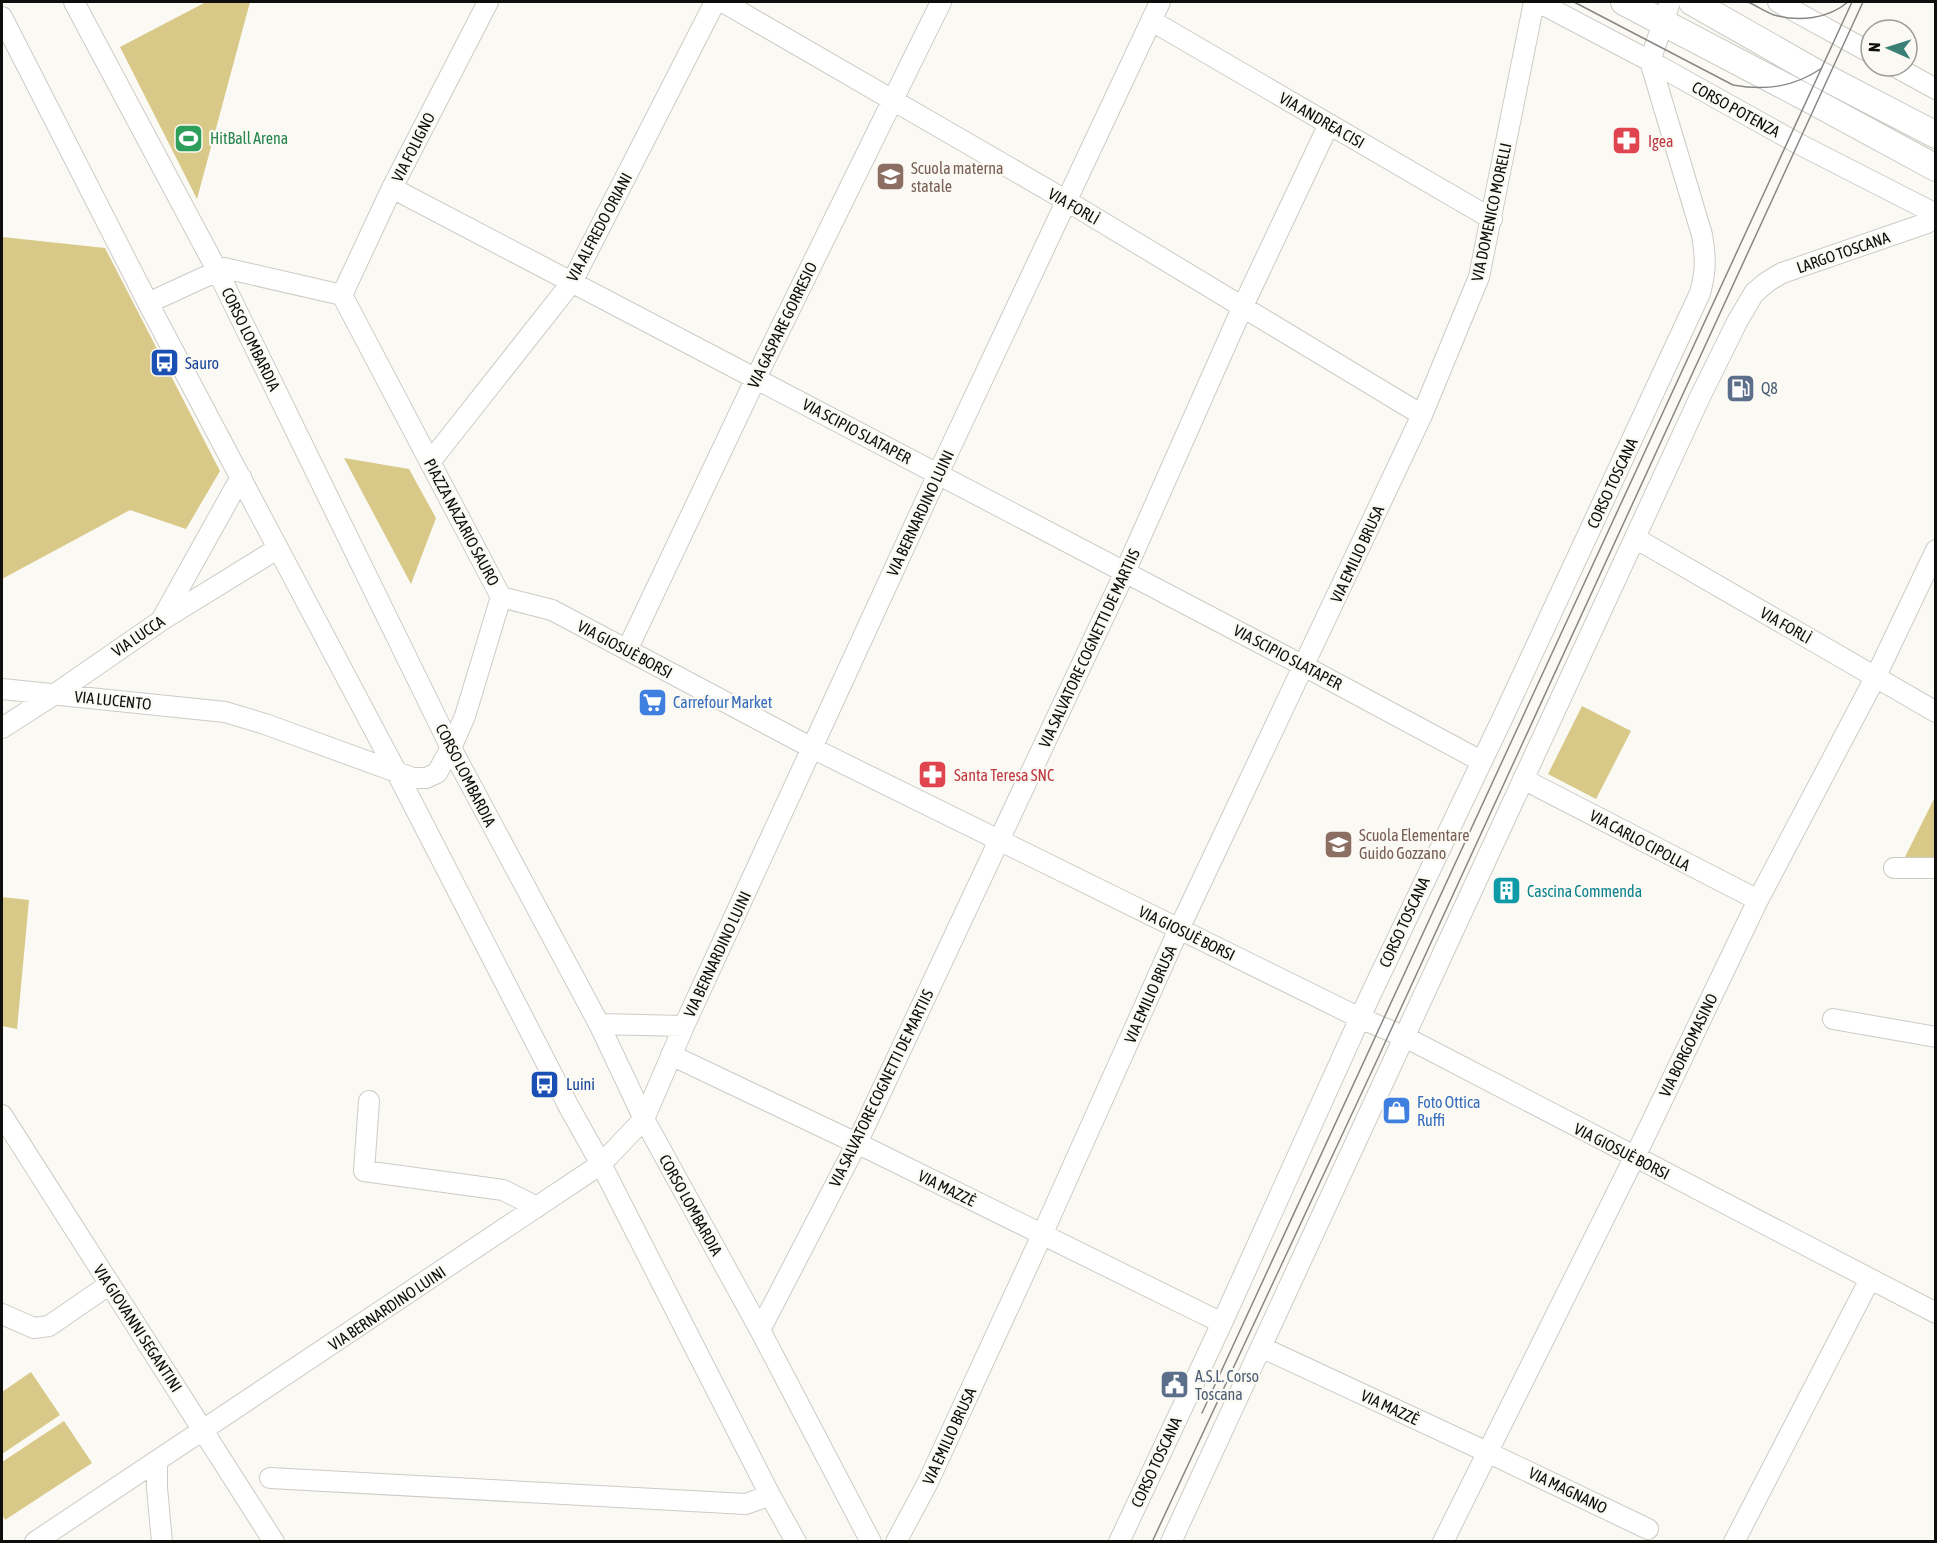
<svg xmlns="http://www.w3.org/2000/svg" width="1937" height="1543" font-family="'Asap Condensed',sans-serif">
	<rect width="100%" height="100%" fill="#faf9f3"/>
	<path fill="#d9c988" d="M 206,2 L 250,2 L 197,199 L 120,47 Z
		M 2,237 L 105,248 L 220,471 L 186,529 L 130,510 L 2,579 Z
		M 344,458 L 409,469 L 436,518 L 411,584 Z
		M 1582,706 L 1631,731 L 1596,799 L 1548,774 Z
		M 1935,797 L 1935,862 L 1902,863 Z
		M 2,897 L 29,900 L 17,1029 L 2,1026 Z
		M 31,1372 L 60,1415 L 2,1454 L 2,1392 Z
		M 64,1421 L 92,1463 L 5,1520 L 2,1514 L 2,1462 Z"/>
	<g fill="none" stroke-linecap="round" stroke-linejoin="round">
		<defs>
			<path id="minor" d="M 74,2 L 217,270 L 451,748 L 599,1024 L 644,1119 L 760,1330 L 871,1542
				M 723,2 L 1067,201 L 1422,415
				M 1538,2 L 1650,61 L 1797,143 L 1936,214
				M 1778,2 L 1871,53
				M 2,17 L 148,303 L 397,773 L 569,1107 L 601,1164 L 770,1495 L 796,1542
				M 1152,21 L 1492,219
				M 1894,66 L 1936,89
				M 392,188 L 1304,666 L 1481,761
				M 342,295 L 392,188 L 488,2
				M 430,462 L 572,282 L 715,2
				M 1635,538 L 1936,712
				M 501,597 L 552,610 L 812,748 L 1360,1018 L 1405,1037 L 1936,1313
				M 163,617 L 241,477
				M 627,650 L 756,378 L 941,2
				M 2,689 L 225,712 L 265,724 L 413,778 L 426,778 L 437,773 L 451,748 L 465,716 L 501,597 L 342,295 L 224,268 L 148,303
				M 2,728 L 55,694 L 162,620 L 277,549
				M 1523,779 L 1758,900
				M 1894,868 L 1936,868
				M 1833,1019 L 1936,1037
				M 599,1024 L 684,1026
				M 671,1055 L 873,1151 L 1222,1323
				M 369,1101 L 364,1171 L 503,1190 L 537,1207
				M 2,1115 L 274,1542
				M 2,1314 L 34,1328 L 49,1326 L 110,1284
				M 760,1330 L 857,1143 L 1125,572 L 1243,306 L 1329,124
				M 1261,1347 L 1487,1452 L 1648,1529
				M 157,1461 L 157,1488 L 162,1542
				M 270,1478 L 746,1504 L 770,1495
				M 35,1542 L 601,1164 L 644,1119 L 684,1026 L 938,474 L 1160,2
				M 896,1542 L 928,1482 L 1042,1235 L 1179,929 L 1422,415 L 1479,277 L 1534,2
				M 1119,1542 L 1222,1323 L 1369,998 L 1504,715 L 1700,293 C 1706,271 1706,258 1702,235 L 1650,61 L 1670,2
				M 1171,1542 L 1699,399 L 1737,322 L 1754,293 L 1767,282 L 1782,273 L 1927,223 L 1936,218
				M 1443,1542 L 1644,1138 L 1758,900 L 1876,676 L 1936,550
				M 1734,1542 L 1870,1279"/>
			<path id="major" d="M 1624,2 L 1807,98 L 1936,168
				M 1692,2 L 1815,72 L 1936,135"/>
		</defs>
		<use href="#minor" stroke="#cdcbc6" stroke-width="22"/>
		<use href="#major" stroke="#cdcbc6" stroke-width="28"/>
		<use href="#minor" stroke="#fff" stroke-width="20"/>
		<use href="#major" stroke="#fff" stroke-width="26"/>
		<path stroke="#888783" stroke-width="1.5" d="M 1574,2 L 1733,85 C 1766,91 1794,87 1822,68
			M 1748,2 C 1757,6 1765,12 1774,15 C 1799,22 1828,19 1848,2
			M 1202,1413 L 1852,2
			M 1152,1542 L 1378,1058 L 1863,2"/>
	</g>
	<defs>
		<symbol id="stadium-square" viewBox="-11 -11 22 22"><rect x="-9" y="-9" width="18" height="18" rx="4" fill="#2e9e5b" stroke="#faf9f3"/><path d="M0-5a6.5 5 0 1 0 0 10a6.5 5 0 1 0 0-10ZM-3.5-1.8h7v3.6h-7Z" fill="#fff"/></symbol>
		<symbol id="pharmacy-square" viewBox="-11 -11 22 22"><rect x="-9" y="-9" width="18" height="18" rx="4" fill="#e0444e" stroke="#faf9f3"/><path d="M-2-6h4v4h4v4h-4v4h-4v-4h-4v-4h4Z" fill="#fff"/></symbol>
		<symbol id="school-square" viewBox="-11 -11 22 22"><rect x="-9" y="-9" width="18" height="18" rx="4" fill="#8d6e63" stroke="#faf9f3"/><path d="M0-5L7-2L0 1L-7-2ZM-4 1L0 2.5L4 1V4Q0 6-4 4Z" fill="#fff"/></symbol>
		<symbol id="bus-square" viewBox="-11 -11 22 22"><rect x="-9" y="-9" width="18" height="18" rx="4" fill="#1a4fb4" stroke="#faf9f3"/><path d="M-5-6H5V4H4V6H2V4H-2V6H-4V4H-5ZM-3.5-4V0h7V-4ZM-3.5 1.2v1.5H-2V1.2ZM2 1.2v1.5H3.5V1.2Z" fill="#fff"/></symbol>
		<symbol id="fuel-square" viewBox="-11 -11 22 22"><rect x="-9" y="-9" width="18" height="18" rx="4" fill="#5c6f8a" stroke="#faf9f3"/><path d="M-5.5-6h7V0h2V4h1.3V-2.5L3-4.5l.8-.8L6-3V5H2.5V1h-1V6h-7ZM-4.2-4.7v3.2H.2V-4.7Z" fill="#fff"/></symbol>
		<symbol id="supermarket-square" viewBox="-11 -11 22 22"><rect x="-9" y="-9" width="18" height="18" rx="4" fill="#3f7fe0" stroke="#faf9f3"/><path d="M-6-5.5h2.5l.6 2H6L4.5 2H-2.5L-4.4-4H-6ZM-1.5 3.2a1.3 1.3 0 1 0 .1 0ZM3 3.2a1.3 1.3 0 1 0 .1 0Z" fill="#fff"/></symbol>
		<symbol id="building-square" viewBox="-11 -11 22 22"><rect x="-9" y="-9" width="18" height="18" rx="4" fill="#0f9aa8" stroke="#faf9f3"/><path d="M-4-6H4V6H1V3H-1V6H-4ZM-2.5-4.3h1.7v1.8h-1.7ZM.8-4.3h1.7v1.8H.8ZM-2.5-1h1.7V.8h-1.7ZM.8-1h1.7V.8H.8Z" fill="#fff"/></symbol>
		<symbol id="shop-square" viewBox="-11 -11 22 22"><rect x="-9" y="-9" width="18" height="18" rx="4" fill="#3f7fe0" stroke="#faf9f3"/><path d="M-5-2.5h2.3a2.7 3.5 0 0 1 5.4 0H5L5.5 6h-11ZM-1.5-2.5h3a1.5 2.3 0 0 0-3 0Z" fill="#fff"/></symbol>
		<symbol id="civic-square" viewBox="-11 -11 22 22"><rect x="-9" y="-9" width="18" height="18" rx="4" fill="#5c6f8a" stroke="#faf9f3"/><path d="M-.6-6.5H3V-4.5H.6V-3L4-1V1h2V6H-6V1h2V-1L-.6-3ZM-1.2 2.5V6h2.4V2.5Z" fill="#fff"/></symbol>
	</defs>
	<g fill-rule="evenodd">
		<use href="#stadium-square" x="172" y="122" width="33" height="33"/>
		<use href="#pharmacy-square" x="1610" y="124" width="33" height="33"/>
		<use href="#school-square" x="874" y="160" width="33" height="33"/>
		<use href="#bus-square" x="148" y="346" width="33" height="33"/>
		<use href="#fuel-square" x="1724" y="372" width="33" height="33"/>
		<use href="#supermarket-square" x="636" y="686" width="33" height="33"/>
		<use href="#pharmacy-square" x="916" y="758" width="33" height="33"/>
		<use href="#school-square" x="1322" y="828" width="33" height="33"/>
		<use href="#building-square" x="1490" y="874" width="33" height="33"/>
		<use href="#bus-square" x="528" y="1068" width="33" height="33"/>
		<use href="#shop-square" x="1380" y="1094" width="33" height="33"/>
		<use href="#civic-square" x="1158" y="1368" width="33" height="33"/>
	</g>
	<g text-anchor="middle" stroke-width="4.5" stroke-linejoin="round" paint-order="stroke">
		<g font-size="16" fill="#0e0e0c" stroke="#faf9f3">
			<text transform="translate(1736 109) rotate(29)" y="6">CORSO POTENZA</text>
			<text transform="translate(1322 120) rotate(30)" y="6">VIA ANDREA CISI</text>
			<text transform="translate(413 147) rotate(-63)" y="6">VIA FOLIGNO</text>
			<text transform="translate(1074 206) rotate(30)" y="6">VIA FORLÌ</text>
			<text transform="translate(1491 212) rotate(-78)" y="6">VIA DOMENICO MORELLI</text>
			<text transform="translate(599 227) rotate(-62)" y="6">VIA ALFREDO ORIANI</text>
			<text transform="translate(1843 252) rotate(-19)" y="6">LARGO TOSCANA</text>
			<text transform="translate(782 325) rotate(-64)" y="6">VIA GASPARE GORRESIO</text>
			<text transform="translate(251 339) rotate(64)" y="6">CORSO LOMBARDIA</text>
			<text transform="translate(857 431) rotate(28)" y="6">VIA SCIPIO SLATAPER</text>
			<text transform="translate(1612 483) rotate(-65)" y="6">CORSO TOSCANA</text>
			<text transform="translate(920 513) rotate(-65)" y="6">VIA BERNARDINO LUINI</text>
			<text transform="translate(462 522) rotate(62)" y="6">PIAZZA NAZARIO SAURO</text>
			<text transform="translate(1357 554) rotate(-65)" y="6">VIA EMILIO BRUSA</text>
			<text transform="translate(1786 625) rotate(30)" y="6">VIA FORLÌ</text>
			<text transform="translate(138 636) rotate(-34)" y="6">VIA LUCCA</text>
			<text transform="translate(1089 648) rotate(-65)" y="6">VIA SALVATORE COGNETTI DE MARTIIS</text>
			<text transform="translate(625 649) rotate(28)" y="6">VIA GIOSUÈ BORSI</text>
			<text transform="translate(1288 657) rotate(28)" y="6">VIA SCIPIO SLATAPER</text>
			<text transform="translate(113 700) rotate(6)" y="6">VIA LUCENTO</text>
			<text transform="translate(466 775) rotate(63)" y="6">CORSO LOMBARDIA</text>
			<text transform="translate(1640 840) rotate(28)" y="6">VIA CARLO CIPOLLA</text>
			<text transform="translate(1404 922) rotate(-65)" y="6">CORSO TOSCANA</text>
			<text transform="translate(1187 933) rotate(26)" y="6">VIA GIOSUÈ BORSI</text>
			<text transform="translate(717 954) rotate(-65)" y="6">VIA BERNARDINO LUINI</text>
			<text transform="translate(1150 994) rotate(-66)" y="6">VIA EMILIO BRUSA</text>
			<text transform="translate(1688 1045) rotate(-64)" y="6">VIA BORGOMASINO</text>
			<text transform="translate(881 1088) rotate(-64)" y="6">VIA SALVATORE COGNETTI DE MARTIIS</text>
			<text transform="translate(1622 1151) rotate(27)" y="6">VIA GIOSUÈ BORSI</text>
			<text transform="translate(947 1188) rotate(26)" y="6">VIA MAZZÈ</text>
			<text transform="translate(691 1205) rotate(61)" y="6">CORSO LOMBARDIA</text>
			<text transform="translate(387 1308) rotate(-34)" y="6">VIA BERNARDINO LUINI</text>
			<text transform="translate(138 1328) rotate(57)" y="6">VIA GIOVANNI SEGANTINI</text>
			<text transform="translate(1390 1407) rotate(25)" y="6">VIA MAZZÈ</text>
			<text transform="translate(949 1436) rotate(-65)" y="6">VIA EMILIO BRUSA</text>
			<text transform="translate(1156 1462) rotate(-65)" y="6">CORSO TOSCANA</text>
			<text transform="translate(1568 1490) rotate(26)" y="6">VIA MAGNANO</text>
		</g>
		<g font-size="16" fill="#27864d" stroke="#faf9f3" text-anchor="start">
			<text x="210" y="144">HitBall Arena</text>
		</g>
		<g font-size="16" fill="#be3a42" stroke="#faf9f3" text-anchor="start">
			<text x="1648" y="147">Igea</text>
			<text x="954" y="781">Santa Teresa SNC</text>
		</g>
		<g font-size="16" fill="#785e54" stroke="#faf9f3" text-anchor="start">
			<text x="911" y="174">Scuola materna<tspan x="911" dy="18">statale</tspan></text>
			<text x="1359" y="841">Scuola Elementare<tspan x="1359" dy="18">Guido Gozzano</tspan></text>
		</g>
		<g font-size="16" fill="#164399" stroke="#faf9f3" text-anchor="start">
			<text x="185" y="369">Sauro</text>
			<text x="566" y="1090">Luini</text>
		</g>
		<g font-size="16" fill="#4e5e75" stroke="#faf9f3" text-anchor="start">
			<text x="1761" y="394">Q8</text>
			<text x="1195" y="1382">A.S.L. Corso<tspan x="1195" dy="18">Toscana</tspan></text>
		</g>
		<g font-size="16" fill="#366cbe" stroke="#faf9f3" text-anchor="start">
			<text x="673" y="708">Carrefour Market</text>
			<text x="1417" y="1108">Foto Ottica<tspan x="1417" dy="18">Ruffi</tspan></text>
		</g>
		<g font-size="16" fill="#0d838f" stroke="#faf9f3" text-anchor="start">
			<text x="1527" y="897">Cascina Commenda</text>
		</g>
	</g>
	<rect width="1937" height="1543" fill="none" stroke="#0e0e0c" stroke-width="6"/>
	<g transform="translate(1889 48) rotate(273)"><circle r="28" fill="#faf9f3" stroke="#9c9b97" stroke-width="1.5"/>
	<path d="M0-4.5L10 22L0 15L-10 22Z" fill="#3a8076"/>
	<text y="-9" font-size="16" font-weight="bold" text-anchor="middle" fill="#0e0e0c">N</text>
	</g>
</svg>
